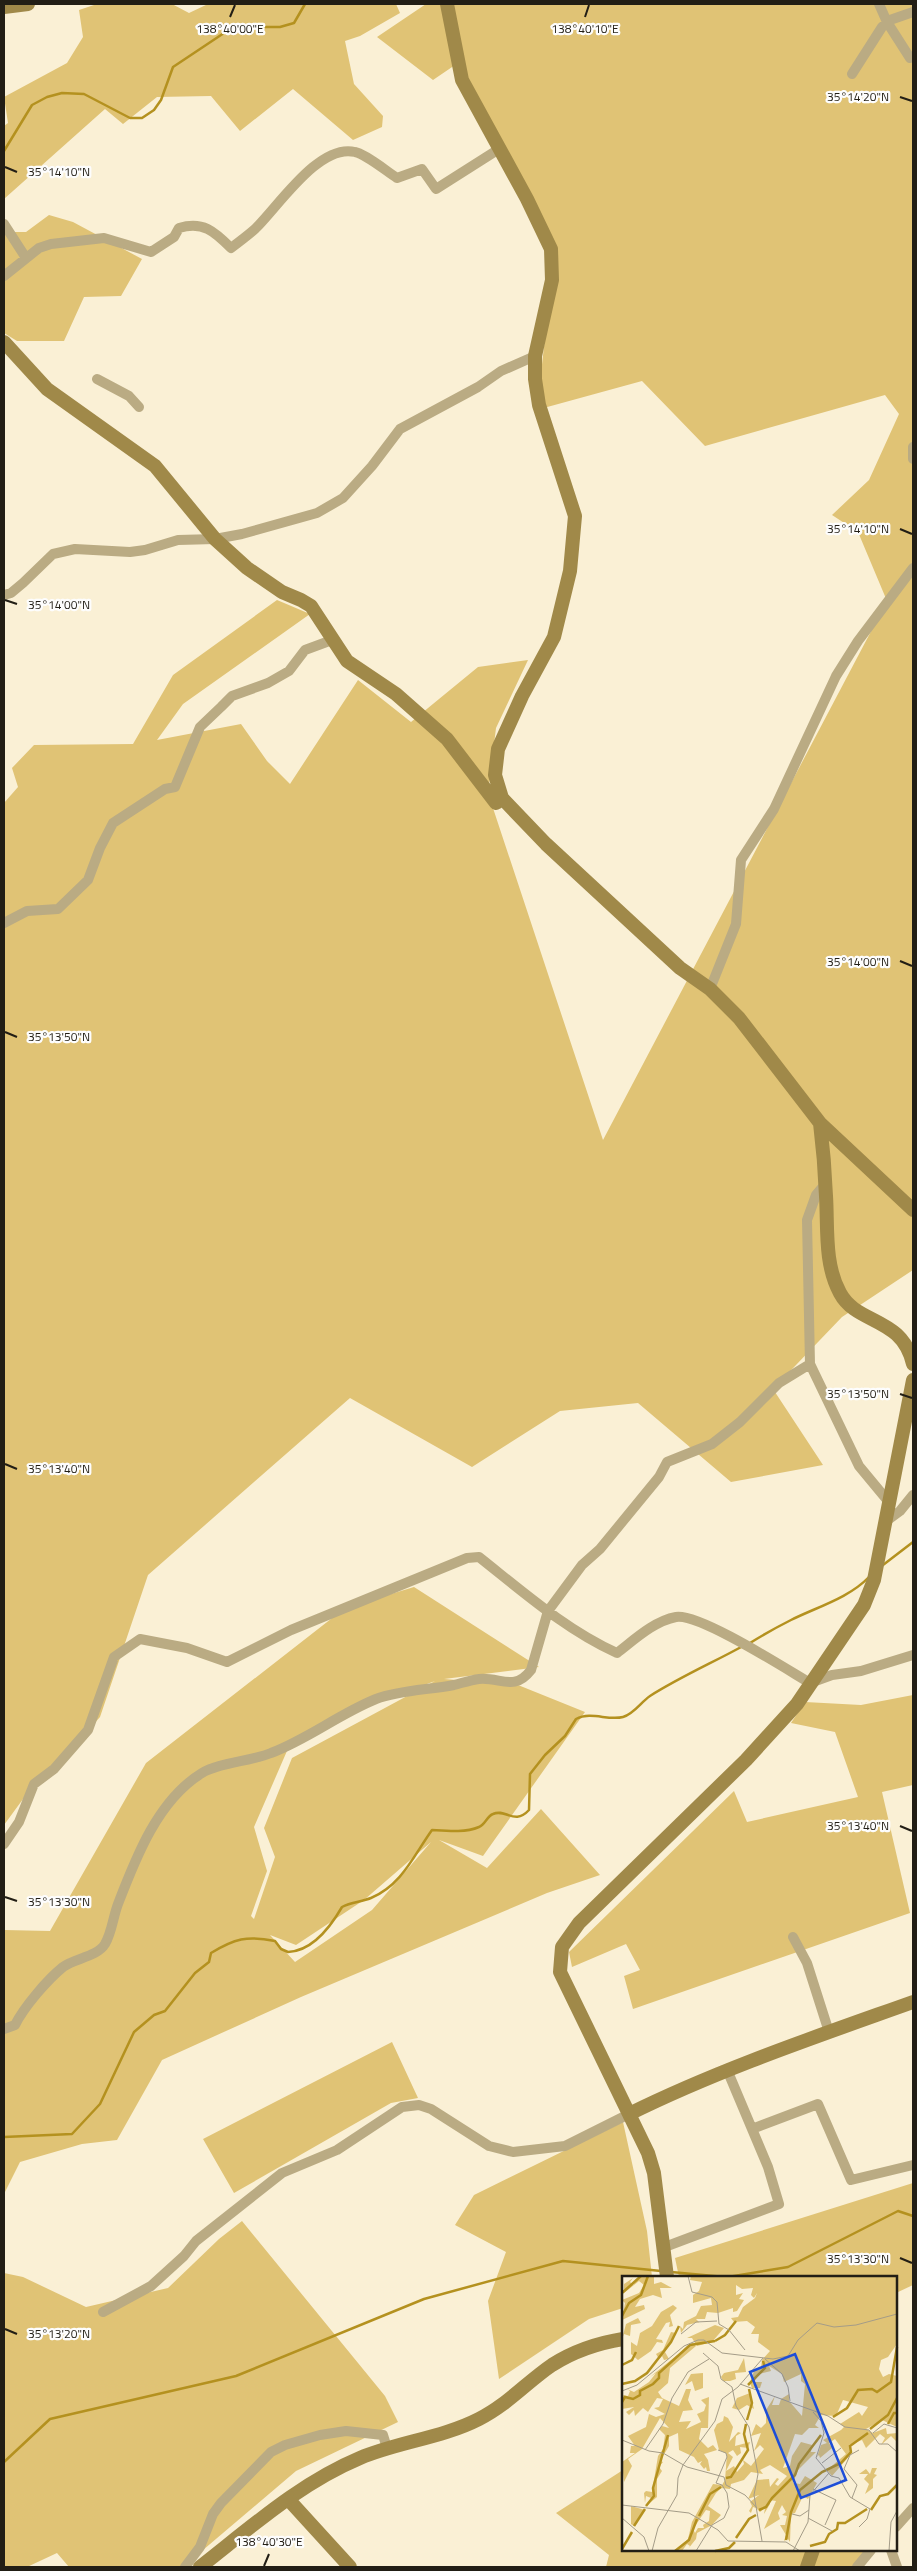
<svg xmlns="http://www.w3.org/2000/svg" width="917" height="2571" font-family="'Titillium Web',sans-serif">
	<rect width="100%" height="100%" fill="#faf0d5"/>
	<path fill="#e0c375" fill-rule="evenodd" d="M 97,4 L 172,4 L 189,13 L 208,4 L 396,4 L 400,13 L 360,36 L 345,41 L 354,84 L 383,116 L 382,127 L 353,140 L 293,89 L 240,131 L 211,96 L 157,97 L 123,124 L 105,109 L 4,199 L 4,126 L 8,123 L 4,97 L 67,63 L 83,37 L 79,10 Z
		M 426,4 L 913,4 L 913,1270 L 842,1317 L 773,1389 L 823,1465 L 731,1482 L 638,1403 L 560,1411 L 472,1467 L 350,1398 L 148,1575 L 100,1717 L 54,1769 L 34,1784 L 4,1825 L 4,803 L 18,787 L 12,768 L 34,745 L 133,744 L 173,675 L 277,600 L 310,614 L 183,704 L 157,740 L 241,724 L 267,761 L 290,784 L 358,680 L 411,722 L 478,667 L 528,660 L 496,728 L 488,793 L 603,1140 L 887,601 L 858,532 L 832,515 L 869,480 L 899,414 L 885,395 L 705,446 L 642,381 L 540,409 L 541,373 L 553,268 L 458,63 L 433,80 L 377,37 Z
		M 4,215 L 8,232 L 26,232 L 49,215 L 73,222 L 142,259 L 121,296 L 84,297 L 64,341 L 17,341 L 4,333 Z
		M 414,1587 L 539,1667 L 444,1679 L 518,1685 L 585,1712 L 483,1856 L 439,1840 L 487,1868 L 541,1809 L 600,1875 L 547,1893 L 301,1997 L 162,2060 L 117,2140 L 82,2144 L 20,2162 L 4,2194 L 4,1930 L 50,1931 L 146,1763 L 345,1608 ZM 435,1681 L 292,1758 L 264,1828 L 275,1857 L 254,1919 L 251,1916 L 267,1871 L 254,1827 L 290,1744 L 344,1715 ZM 431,1842 L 372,1910 L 295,1962 L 270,1935 L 296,1945 L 364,1900 Z
		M 913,1695 L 913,1785 L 882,1792 L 910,1913 L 633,2009 L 624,1976 L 640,1970 L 626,1944 L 572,1967 L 569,1952 L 734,1791 L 747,1822 L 858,1797 L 835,1732 L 791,1723 L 805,1702 L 861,1705 Z
		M 392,2042 L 418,2098 L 391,2103 L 234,2193 L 203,2139 Z
		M 623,2122 L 647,2231 L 652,2277 L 623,2277 L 623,2308 L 589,2319 L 499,2379 L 488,2301 L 506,2252 L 455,2225 L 474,2195 Z
		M 913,2183 L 913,2285 L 896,2293 L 896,2277 L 679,2277 L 675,2258 Z
		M 242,2221 L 385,2396 L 398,2422 L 296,2471 L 183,2567 L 69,2567 L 57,2553 L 27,2567 L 4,2567 L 4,2273 L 23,2277 L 86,2307 L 168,2288 L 219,2239 Z
		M 623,2470 L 623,2550 L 867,2550 L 854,2567 L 606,2567 L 609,2555 L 556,2513 Z"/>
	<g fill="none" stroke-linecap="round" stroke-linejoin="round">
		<path stroke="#b4911f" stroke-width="2.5" d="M 4,151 L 32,105 L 47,97 L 62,93 L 84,94 L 130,118 L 142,118 L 154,110 L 161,100 L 173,67 L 233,27 L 280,27 L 294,23 L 305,4
			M 883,1565 L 913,1542
			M 750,1643 C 763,1635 777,1627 791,1620 C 817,1607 849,1598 869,1577
			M 4,2137 L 72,2134 L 100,2104 L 134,2032 L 154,2015 L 165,2011 L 195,1973 L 209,1962 L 211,1953 C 234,1939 247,1935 275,1941 L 281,1949 L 288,1952 C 313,1951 331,1926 342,1907 C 351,1902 361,1902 371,1898 C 402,1885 414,1855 432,1830 C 447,1831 465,1833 479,1827 C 485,1825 487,1816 493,1814 C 506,1808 514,1826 529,1810 L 530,1774 L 545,1755 L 565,1736 L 576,1719 C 591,1711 608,1721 623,1717 C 634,1714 641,1702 650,1696 C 680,1677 712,1663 743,1646
			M 671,2272 L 725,2277
			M 728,2277 L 788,2267 L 898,2211 L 913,2216
			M 4,2462 L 50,2419 L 236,2376 L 424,2299 L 563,2261 L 661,2271"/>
		<path stroke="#baab83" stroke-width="10" d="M 879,4 L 887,22 L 910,58
			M 852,74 L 882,27 L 890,20 L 913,12
			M 4,224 L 26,258
			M 4,276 L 39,248 L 51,244 L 104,238 L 151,252 L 174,237 L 179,228 C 203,221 214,231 231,248 C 239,242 247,236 255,229 C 278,207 319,143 355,152 C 366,154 386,171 397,178 L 422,169 L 436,189 L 499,149
			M 97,379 L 129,396 L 139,407
			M 913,447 L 913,459
			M 4,595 L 11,593 L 23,583 L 53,554 L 75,549 L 130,552 L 145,550 L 178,540 L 215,539 L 242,534 L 317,513 L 343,498 L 372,466 L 400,429 L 478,387 L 501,371 L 535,356
			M 4,923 L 27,911 L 58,909 L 88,880 L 100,848 L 113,823 L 165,789 L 175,787 L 200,727 L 221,707 L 232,696 L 268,683 L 289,671 L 305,650 L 332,640
			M 710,989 L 736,924 L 741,860 L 774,809 L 836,676 L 858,641 L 913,568
			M 826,1183 L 816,1195 L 807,1220 L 810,1364 L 859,1466 L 888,1501
			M 885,1522 L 900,1511 L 913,1495
			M 4,1844 L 19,1822 L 34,1784 L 54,1769 L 88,1730 L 114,1657 L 140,1639 L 187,1648 L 227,1662 L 291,1630 L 467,1558 L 479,1557 C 522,1591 566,1630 617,1653 C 634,1640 654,1621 676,1617 C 699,1613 786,1669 810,1683 L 832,1675 L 861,1671 L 913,1655
			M 793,1937 L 807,1963 L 829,2032
			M 4,2029 L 15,2025 C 24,2007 47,1980 63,1967 C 75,1958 97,1957 105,1944 C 112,1932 113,1917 118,1904 C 136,1857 158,1800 202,1773 C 218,1763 252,1761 271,1753 C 308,1739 339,1714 376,1699 C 400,1690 428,1690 454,1685 C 462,1683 471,1680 479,1679 C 501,1677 514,1692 531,1670 L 548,1611 L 582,1565 L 600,1549 L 659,1477 L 667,1462 L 712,1444 L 740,1422 L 779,1383 L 810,1364
			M 752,2129 L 818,2104 L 851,2180 L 913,2165
			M 662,2248 L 779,2204 L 768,2167 L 728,2072
			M 103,2312 L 151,2286 L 184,2256 L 196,2241 L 282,2173 L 337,2150 L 402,2107 L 419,2105 L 431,2109 L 489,2146 L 513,2152 L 565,2146 L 629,2114
			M 896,2527 L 913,2508
			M 891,2550 L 897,2567
			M 185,2567 L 200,2547 L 213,2514 L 221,2503 L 271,2452 L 285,2445 L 320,2435 L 346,2431 L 383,2435 L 387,2448
			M 857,2567 L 871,2550"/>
		<path stroke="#a08949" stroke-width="14" d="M 447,4 L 462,80 L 527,199 L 551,249 L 552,280 L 535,356 L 535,379 L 539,405 L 575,516 L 570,571 L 554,637 L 522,696 L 498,749 L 495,775 L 502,798
			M 4,7 L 28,4
			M 4,342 L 47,389 L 155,466 L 215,539 L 247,568 L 282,592 L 301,600 L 311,606 L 347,661 L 396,694 L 447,739 L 496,803 L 502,798 L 546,844 L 680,968 L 710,989 L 739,1018 L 820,1123 L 913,1210
			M 820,1123 C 823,1147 825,1171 826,1196 C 828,1227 824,1264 840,1293 C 857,1325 902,1316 913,1364
			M 629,2114 C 720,2069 818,2036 913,2002
			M 667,2277 L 654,2173 L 648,2153 L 560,1972 L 562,1947 L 579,1923 L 746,1760 L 797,1704 L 864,1605 L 874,1580 L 913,1380
			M 288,2499 L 350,2567
			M 200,2567 C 250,2528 300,2483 360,2458 C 398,2442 442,2438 479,2419 C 507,2405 527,2382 552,2365 C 574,2351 598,2343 623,2339
			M 807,2567 L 813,2550"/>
	</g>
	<path fill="none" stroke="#221e15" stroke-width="2" d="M 230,17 L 235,5M 585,17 L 589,5M 900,97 L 912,101M 5,167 L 17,172M 900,529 L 912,534M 5,600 L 17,604M 900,961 L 912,966M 5,1032 L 17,1037M 900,1394 L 912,1398M 5,1464 L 17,1469M 900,1826 L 912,1831M 5,1897 L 17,1901M 900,2258 L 912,2263M 5,2329 L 17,2334M 264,2566 L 269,2554"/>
	<g transform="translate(622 2276)">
		<rect width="275" height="275" fill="#faf0d5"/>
		<path d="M 18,0 L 32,0 L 32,8 L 39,6 L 50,12 L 38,12 L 40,22 L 31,19 L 18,23 L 13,31 L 22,29 L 23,33 L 0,44 L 3,27 L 0,24 L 17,17 L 22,9 L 17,5 L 2,17 L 2,8 L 11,2 L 8,6 L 11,9 ZM 69,0 L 275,0 L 275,68 L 266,81 L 259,84 L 257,93 L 261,101 L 267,98 L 275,100 L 275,151 L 260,144 L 244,153 L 251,157 L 264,152 L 265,158 L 275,157 L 275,166 L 269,160 L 259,169 L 263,162 L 258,158 L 244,172 L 240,164 L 227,169 L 230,177 L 210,200 L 205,194 L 224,178 L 213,163 L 207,167 L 210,172 L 198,182 L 197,179 L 195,181 L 199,169 L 205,167 L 201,164 L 219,154 L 222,151 L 218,148 L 237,136 L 240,140 L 246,131 L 221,124 L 214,140 L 199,139 L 193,149 L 197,152 L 187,152 L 180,159 L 173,158 L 161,192 L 168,190 L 170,180 L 179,166 L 190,169 L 189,176 L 194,176 L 176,194 L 171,207 L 178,208 L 183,200 L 195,207 L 186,223 L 181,220 L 173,237 L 169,238 L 168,266 L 166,263 L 162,265 L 164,259 L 158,249 L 163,249 L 165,240 L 160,239 L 164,236 L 160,229 L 156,237 L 158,243 L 142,253 L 154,225 L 147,224 L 148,228 L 142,238 L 143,232 L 138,236 L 134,232 L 131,231 L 129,237 L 127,235 L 130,230 L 128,226 L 137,219 L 126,223 L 135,204 L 147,203 L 148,211 L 155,202 L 157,203 L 153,208 L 156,210 L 165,200 L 148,189 L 138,194 L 141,198 L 129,196 L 122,204 L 109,208 L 108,213 L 99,212 L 94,217 L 86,230 L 99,239 L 90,249 L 75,257 L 74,263 L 66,273 L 68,270 L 65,268 L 60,275 L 52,275 L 66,263 L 70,246 L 91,208 L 100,209 L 103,204 L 105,178 L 97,174 L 92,154 L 95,148 L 101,145 L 102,140 L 106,142 L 111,151 L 107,166 L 116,156 L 119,157 L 114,160 L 113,170 L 128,166 L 126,172 L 118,171 L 119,177 L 115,180 L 111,174 L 106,177 L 111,181 L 104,195 L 112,190 L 115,196 L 122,188 L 121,184 L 129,190 L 142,173 L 138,169 L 132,175 L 139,157 L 129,160 L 134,148 L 139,152 L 144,147 L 144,134 L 153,120 L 150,129 L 157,129 L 159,123 L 167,118 L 167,125 L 180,140 L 183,108 L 179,105 L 179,98 L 162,106 L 160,98 L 147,90 L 149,95 L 137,98 L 132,106 L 140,106 L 138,112 L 130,112 L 128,107 L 132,95 L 139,91 L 140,84 L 148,75 L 136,66 L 137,58 L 129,58 L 133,51 L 125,45 L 112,46 L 109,42 L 116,41 L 121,31 L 133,22 L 135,17 L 132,22 L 129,19 L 131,12 L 120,13 L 114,9 L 114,19 L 121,17 L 117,23 L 122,24 L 115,35 L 111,36 L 111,32 L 96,37 L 85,36 L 83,43 L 74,43 L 81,50 L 77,46 L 65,49 L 59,57 L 58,50 L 61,53 L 62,46 L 74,40 L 79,30 L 90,29 L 89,22 L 71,27 L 71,19 L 77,15 L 80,6 L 68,4 ZM 84,234 L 88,235 L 87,245 L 81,249 L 82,252 L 76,252 L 73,257 L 71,253 ZM 51,29 L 55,32 L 48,39 L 51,50 L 47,51 L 48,46 L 44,47 L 34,63 L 40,64 L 41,67 L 35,66 L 29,75 L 16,84 L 9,78 L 9,66 L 15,70 L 18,57 L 30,50 L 39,36 ZM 16,42 L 19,47 L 9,49 L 8,60 L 2,58 L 0,63 L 4,48 ZM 93,49 L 102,52 L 90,66 L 75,70 L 70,62 L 65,62 ZM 49,56 L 54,57 L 43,76 L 47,83 L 42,84 L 40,80 L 37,83 L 34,78 L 41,74 ZM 70,67 L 74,70 L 48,92 L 46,107 L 36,116 L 40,122 L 57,130 L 64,113 L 69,113 L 66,124 L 71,134 L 61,135 L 57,146 L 69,145 L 64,153 L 79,146 L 75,138 L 82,135 L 84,129 L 79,124 L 87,121 L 86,152 L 79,152 L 77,163 L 86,172 L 91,169 L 95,174 L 82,178 L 86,184 L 88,195 L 85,195 L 84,191 L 82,193 L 78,188 L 80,185 L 76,187 L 72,181 L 57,174 L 56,157 L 47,161 L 47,170 L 38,185 L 41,186 L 37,191 L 40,195 L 35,203 L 35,221 L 23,231 L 29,222 L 24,220 L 23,227 L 22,217 L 24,215 L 30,216 L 36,180 L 41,173 L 43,159 L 37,153 L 40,150 L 47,152 L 38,142 L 20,173 L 6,183 L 10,190 L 2,206 L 0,186 L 13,177 L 8,177 L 9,170 L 13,170 L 6,160 L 24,151 L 27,138 L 34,141 L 43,138 L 32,132 L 37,131 L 41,123 L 35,122 L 26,136 L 21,132 L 13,140 L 12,134 L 7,139 L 4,136 L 12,131 L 0,133 L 0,119 L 6,120 L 8,115 L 5,113 L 12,116 L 27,106 L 34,97 L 28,101 ZM 122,82 L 124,96 L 113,97 L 114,103 L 108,105 L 101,105 L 99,101 L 102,97 L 116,94 ZM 81,97 L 81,112 L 73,115 L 70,105 L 63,109 L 69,98 ZM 128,117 L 132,133 L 125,129 L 117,134 L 110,132 L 115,122 ZM 250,192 L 255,192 L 252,198 L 255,199 L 251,203 L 251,212 L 243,218 L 247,208 L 242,203 L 246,198 L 237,198 L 244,193 L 248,198 ZM 9,230 L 23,234 L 12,250 L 9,248 Z" fill="#e0c375" fill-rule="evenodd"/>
		<path fill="none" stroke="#b4911f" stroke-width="2.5" d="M 0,17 L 19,0M 0,40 L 7,27 L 19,19 L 26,0M 93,65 L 103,59 L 114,45M 0,89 L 10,84 L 14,76M 0,108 L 13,105 L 25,97 L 49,66 L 57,50M 126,109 L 143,92 L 141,85M 0,126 L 3,121 L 11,123 L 18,119 L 18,115 L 31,108 L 37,102 L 37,97 L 68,69 L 93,65M 211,141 L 225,132 L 236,114 L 250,113 L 255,116 L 269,106 L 275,71M 125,144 L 130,127 L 127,113M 266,148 L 272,137 L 275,137M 248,153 L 266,139 L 275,122M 104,202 L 109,201 L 126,174 L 122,158 L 124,148M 24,230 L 32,220 L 31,212 L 46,159M 137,234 L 144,231 L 150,222 L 173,199 L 177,188 L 199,159M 249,234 L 258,220 L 266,218 L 275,209M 77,240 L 88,218 L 99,211M 12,250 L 23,233M 114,262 L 127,243 L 134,239M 164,264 L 169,236 L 178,214 L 200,196 L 219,187 L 229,176 L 228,170 L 246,157M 188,270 L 203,266 L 207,258 L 215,253 L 216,247 L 223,247 L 245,233M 0,273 L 10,256M 53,275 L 67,264 L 75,243M 93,275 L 107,272 L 113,266"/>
		<path fill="none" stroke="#a49c88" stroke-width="1" d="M 66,0 L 70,16 L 90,21 L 95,26 L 97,48 L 107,54 L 123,74M 59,58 L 74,46 L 95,45M 81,77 L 96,90 L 99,103 L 110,111 L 114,130 L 127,151 L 136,198 L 132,219 L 140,265M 143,83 L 160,98 L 166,111 L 168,125M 118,108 L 206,140 L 223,151 L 247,154 L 257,168 L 266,168 L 275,176M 0,115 L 15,109 L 62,70 L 76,64 L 82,64 L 100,77 L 151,83 L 166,80 L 176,64 L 195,47 L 212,51 L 234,49 L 275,38M 191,136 L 199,145 L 202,157 L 194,182 L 209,200 L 217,202 L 228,221 L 248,233 L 245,243 L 237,251M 251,157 L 262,148 L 275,152M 0,164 L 27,175 L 41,177 L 65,191 L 102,201 L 104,209 L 123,219 L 135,232M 23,174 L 41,148 L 50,122 L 66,96 L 87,83M 200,187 L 219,172M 191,213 L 214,224 L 203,249M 230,222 L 235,209 L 222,193 L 228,179 L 237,174M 0,229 L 67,237 L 96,254 L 106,265 L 164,266 L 178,275M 170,238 L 178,240 L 187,234M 0,242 L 22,261 L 27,275M 186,242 L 210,255M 30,275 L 36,252 L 55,219 L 56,202 L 61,189 L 93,145 L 100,123 L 116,111 L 141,82M 74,275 L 90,249 L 102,242 L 107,231 L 105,217 L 100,209 L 94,207 L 105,181 L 104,177 L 96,174M 171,275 L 186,246 L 188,219 L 207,197M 267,275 L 269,246 L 275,235"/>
		<path fill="#1d4ed8" fill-opacity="0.15" stroke="#1d4ed8" stroke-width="2.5" d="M 173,78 L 224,204 L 179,222 L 128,96 Z"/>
		<rect width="275" height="275" fill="none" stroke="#221e15" stroke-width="2.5"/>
	</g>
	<g font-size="12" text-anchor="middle" fill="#221e15" stroke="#fdfdfd" stroke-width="4.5" stroke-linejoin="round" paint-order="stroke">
		<text x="230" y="33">138°40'00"E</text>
		<text x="585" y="33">138°40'10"E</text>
		<text x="858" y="101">35°14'20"N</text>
		<text x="59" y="176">35°14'10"N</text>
		<text x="858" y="533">35°14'10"N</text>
		<text x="59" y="609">35°14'00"N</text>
		<text x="858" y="966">35°14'00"N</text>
		<text x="59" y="1041">35°13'50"N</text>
		<text x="858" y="1398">35°13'50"N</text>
		<text x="59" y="1473">35°13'40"N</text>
		<text x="858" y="1830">35°13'40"N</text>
		<text x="59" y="1906">35°13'30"N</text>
		<text x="858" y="2263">35°13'30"N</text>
		<text x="59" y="2338">35°13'20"N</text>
		<text x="269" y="2546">138°40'30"E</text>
	</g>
	<rect width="917" height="2571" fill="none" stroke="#221e15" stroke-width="10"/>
</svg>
